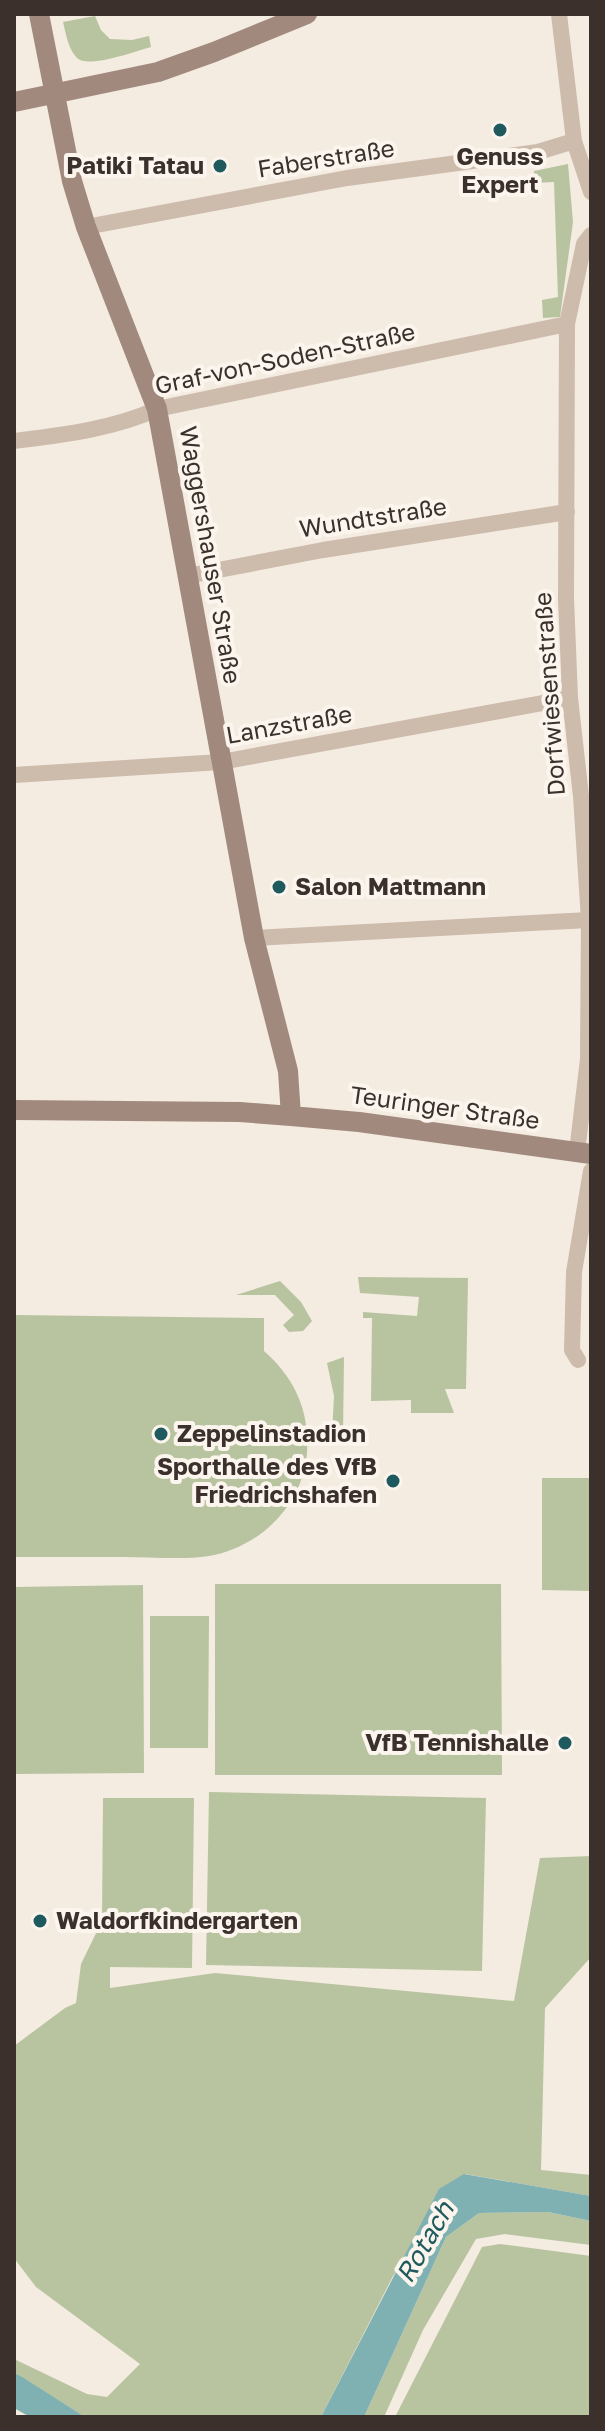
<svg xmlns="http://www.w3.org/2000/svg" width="605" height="2431" font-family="'Golos Text',sans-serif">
	<rect width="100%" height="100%" fill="#f4ebe1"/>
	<path fill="#b8c4a0" d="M 95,16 L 101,30 L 110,39 L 132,40 L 149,36 L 151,47 C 136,51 88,69 77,58 C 68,49 66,34 63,22 Z
		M 568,164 L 573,222 L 560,317 L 543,318 L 542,300 L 558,297 L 554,182 L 534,183 L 534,171 Z
		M 358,1277 L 468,1278 L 466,1389 L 445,1389 L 454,1413 L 411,1413 L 411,1400 L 371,1401 L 372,1318 L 363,1318 L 363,1312 L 417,1316 L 419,1297 L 360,1293 Z
		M 280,1281 L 301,1302 L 312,1321 L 303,1331 L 289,1332 L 283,1325 L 294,1315 L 275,1295 L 236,1295 Z
		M 14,1315 L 264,1318 L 264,1351 C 295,1378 310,1412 307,1453 C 303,1505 259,1548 209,1556 C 182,1560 152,1557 124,1557 C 87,1557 51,1557 14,1557 Z
		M 344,1357 L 343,1434 L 332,1435 L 334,1396 L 327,1363 Z
		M 542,1478 L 591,1478 L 591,1591 L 542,1590 Z
		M 215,1584 L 501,1584 L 502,1775 L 215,1775 Z
		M 143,1585 L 144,1773 L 14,1774 L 14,1587 Z
		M 150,1616 L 209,1616 L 208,1748 L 150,1748 Z
		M 209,1792 L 486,1798 L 482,1971 L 206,1965 Z
		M 103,1798 L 194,1798 L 192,1968 L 110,1967 L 110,1988 L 215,1973 L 514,2001 L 540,1858 L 591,1856 L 591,1957 L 545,2008 L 541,2170 L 591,2175 L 591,2196 L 465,2174 L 393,2276 L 321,2417 L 85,2417 L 14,2373 L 14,2359 L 87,2394 L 107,2397 L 140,2364 L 36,2287 L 14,2258 L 14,2046 L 65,2008 L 76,2003 L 81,1964 L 102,1921 Z
		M 548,2212 L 591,2221 L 591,2245 L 505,2234 L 476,2239 L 423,2330 L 384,2417 L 364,2417 L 446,2237 L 479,2213 Z
		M 500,2244 L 591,2256 L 591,2417 L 395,2417 L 482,2247 Z"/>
	<path fill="#7fb0b2" d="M 464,2174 L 591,2196 L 591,2221 L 548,2212 L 479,2213 L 446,2237 L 364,2417 L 321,2417 L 439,2189 Z
		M 14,2373 L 22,2377 L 85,2417 L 30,2417 L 14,2408 Z"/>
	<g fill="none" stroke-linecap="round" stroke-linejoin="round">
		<path stroke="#cdbbac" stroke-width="16" d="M 559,14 L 574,141 L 591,192
			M 86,227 L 347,178 L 538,152 L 574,141
			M 14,441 C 61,435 114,429 157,409 L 567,324
			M 187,576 L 323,550 L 567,512
			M 14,775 L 221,762 L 570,698
			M 254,938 L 589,920
			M 577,1152 L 588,1059 L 589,920 L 581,796 L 570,698 L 566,598 L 567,324 L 584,244 L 591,235
			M 578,1360 L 572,1350 L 574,1272 L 591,1171"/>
		<path stroke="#a18a7d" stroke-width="20" d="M 39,14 L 72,181 L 86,227 L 157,409 L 254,938 L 288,1071 L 291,1116
			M 14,102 L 158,72 L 214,52 L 307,14
			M 14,1110 L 240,1112 L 291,1116 L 359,1122 L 591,1154"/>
	</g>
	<g fill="#1f5a5e" stroke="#fbf5ee" stroke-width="3">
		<circle cx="500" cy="130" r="8"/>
		<circle cx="220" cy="166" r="8"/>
		<circle cx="279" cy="887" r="8"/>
		<circle cx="161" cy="1434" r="8"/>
		<circle cx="393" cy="1481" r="8"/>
		<circle cx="565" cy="1743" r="8"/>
		<circle cx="40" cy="1921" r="8"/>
	</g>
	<g text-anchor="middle" stroke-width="8" stroke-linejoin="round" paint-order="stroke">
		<g font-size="24" font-weight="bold" fill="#3b302b" stroke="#fbf5ee" text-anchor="end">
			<text x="500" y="165" text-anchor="middle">Genuss<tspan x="500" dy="28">Expert</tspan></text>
			<text x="204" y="174">Patiki Tatau</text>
			<text x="295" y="895" text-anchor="start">Salon Mattmann</text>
			<text x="177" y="1442" text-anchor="start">Zeppelinstadion</text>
			<text x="377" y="1475">Sporthalle des VfB<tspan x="377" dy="28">Friedrichshafen</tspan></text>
			<text x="549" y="1751">VfB Tennishalle</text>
			<text x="56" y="1929" text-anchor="start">Waldorfkindergarten</text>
		</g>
		<g font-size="24" fill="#3b302b" stroke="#fbf5ee">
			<text transform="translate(326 159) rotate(-9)" y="8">Faberstraße</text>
			<text transform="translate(285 359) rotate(-12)" y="8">Graf-von-Soden-Straße</text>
			<text transform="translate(373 518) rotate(-9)" y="8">Wundtstraße</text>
			<text transform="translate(210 555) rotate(80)" y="8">Waggershauser Straße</text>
			<text transform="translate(550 694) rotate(-94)" y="8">Dorfwiesenstraße</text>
			<text transform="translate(289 725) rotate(-10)" y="8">Lanzstraße</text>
			<text transform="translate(445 1108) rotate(8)" y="8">Teuringer Straße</text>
		</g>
		<g font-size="26" font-style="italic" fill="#1f5a5e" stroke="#fbf5ee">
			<text transform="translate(425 2242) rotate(-60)" y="9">Rotach</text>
		</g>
	</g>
	<rect width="605" height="2431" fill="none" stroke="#3b302b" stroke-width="32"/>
</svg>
